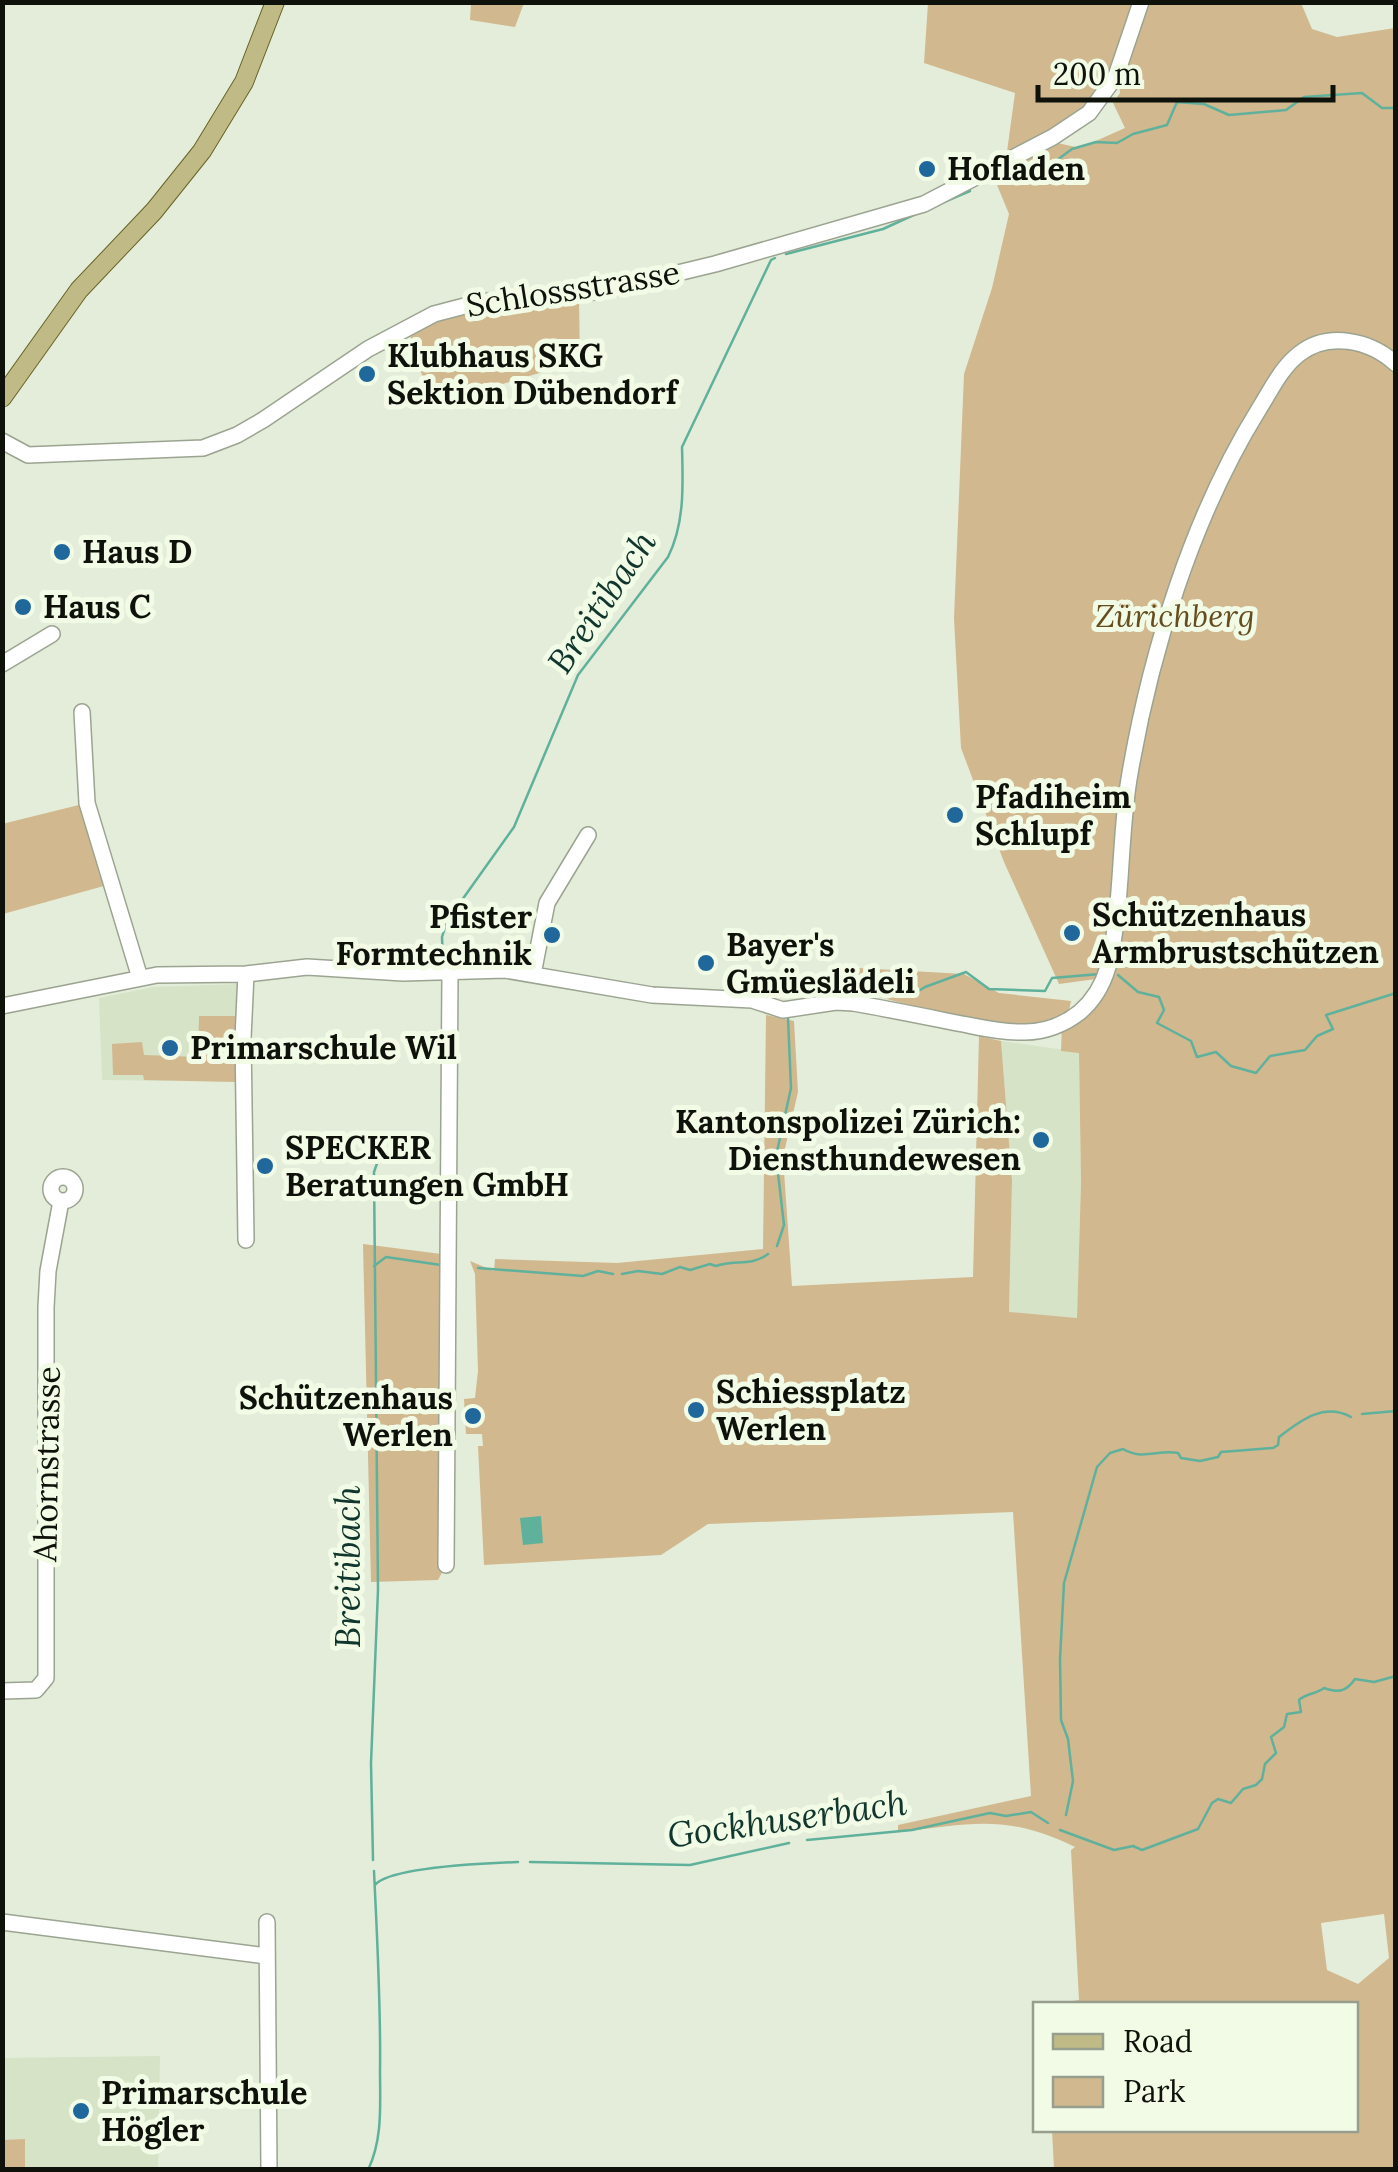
<svg xmlns="http://www.w3.org/2000/svg" width="1398" height="2172" font-family="Lora,serif">
	<rect width="100%" height="100%" fill="#e4edd9"/>
	<path fill="#d6e3c7" d="M 241,984 L 239,1082 L 102,1080 L 99,998 L 153,987 Z
		M 1001,1041 L 1079,1052 L 1081,1183 L 1077,1318 L 1009,1313 L 1012,1181 Z
		M 160,2056 L 158,2169 L 3,2169 L 2,2058 Z"/>
	<path fill="#d1b88f" fill-rule="evenodd" d="M 471,3 L 472,2 L 524,3 L 515,27 L 470,20 Z
		M 928,3 L 1137,3 L 1115,68 L 1093,104 L 1006,159 L 1015,93 L 924,63 Z
		M 1147,3 L 1301,3 L 1312,29 L 1337,37 L 1395,28 L 1395,2169 L 1054,2169 L 1052,2130 L 1356,2130 L 1356,2004 L 1052,2004 L 1079,2000 L 1071,1850 L 1075,1847 C 1005,1813 972,1824 898,1832 L 898,1825 L 1031,1796 L 1013,1512 L 708,1524 L 661,1555 L 484,1565 L 478,1446 L 483,1446 L 482,1434 L 466,1434 L 464,1399 L 475,1398 L 478,1371 L 475,1274 L 470,1261 L 494,1271 L 495,1259 L 617,1263 L 763,1249 L 766,1015 L 794,1021 L 798,1092 L 783,1157 L 792,1286 L 973,1277 L 979,1036 L 1001,1041 L 1012,1181 L 1009,1312 L 1077,1318 L 1081,1183 L 1079,1053 L 1061,1051 L 1062,1024 C 983,1032 902,1001 826,983 L 841,967 L 964,974 L 999,993 L 1071,1001 L 1068,1015 L 1089,995 L 1096,979 L 1059,984 L 1004,862 L 961,748 L 954,619 L 964,374 L 992,288 L 1009,214 L 995,180 L 1053,142 L 1080,148 L 1125,128 L 1113,103 L 1120,93 L 1119,81 ZM 1384,1914 L 1389,1958 L 1358,1984 L 1327,1970 L 1321,1923 Z
		M 579,298 L 580,361 L 431,405 L 409,332 C 465,305 517,304 579,298 Z
		M 87,803 L 111,884 L 3,914 L 2,824 Z
		M 199,1016 L 241,1016 L 239,1082 L 144,1080 L 143,1075 L 113,1075 L 112,1044 L 142,1042 L 144,1055 L 198,1057 Z
		M 363,1244 L 449,1255 L 446,1565 L 438,1580 L 371,1582 Z
		M 25,2139 L 25,2169 L 3,2169 L 3,2140 Z"/>
	<path fill="#60b19c" d="M 541,1516 L 543,1543 L 523,1545 L 520,1518 Z"/>
	<g fill="none" stroke-linecap="round" stroke-linejoin="round">
		<path stroke="#60b19c" stroke-width="2.5" d="M 983,184 L 1027,165 L 1053,163 L 1072,149 L 1096,142 L 1117,143 L 1133,134 L 1167,125 L 1177,102 L 1204,104 L 1229,115 L 1286,110 L 1304,97 L 1362,93 L 1382,108 L 1396,108
			M 944,202 L 970,191
			M 786,254 L 883,229 L 918,213
			M 443,963 L 442,937 L 447,921 L 514,827 L 578,675 L 668,557 C 685,523 683,484 682,447 L 771,260 L 775,258
			M 1118,975 L 1138,992 L 1159,997 L 1164,1010 L 1157,1023 L 1191,1041 L 1197,1057 L 1216,1052 L 1231,1066 L 1256,1073 L 1270,1056 L 1305,1050 L 1317,1036 L 1333,1029 L 1326,1015 L 1396,993
			M 831,990 L 912,995 L 925,987 L 966,972 L 989,989 L 1045,991 L 1052,978 L 1100,974
			M 796,996 L 820,992
			M 777,1246 L 784,1225 L 776,1156 L 791,1088 L 788,1018
			M 374,1266 L 386,1257 L 441,1265
			M 478,1268 L 583,1276 L 598,1271 L 613,1274
			M 622,1274 L 638,1271 L 662,1274 L 680,1267 L 690,1270 L 710,1264 L 716,1266 C 734,1259 751,1267 768,1254
			M 1362,1414 L 1396,1411
			M 1066,1815 L 1073,1781 L 1068,1739 L 1061,1720 L 1060,1659 L 1064,1583 L 1097,1467 L 1110,1453 L 1123,1449 C 1143,1461 1158,1449 1178,1453 L 1181,1458 L 1200,1461 L 1218,1457 L 1221,1452 L 1273,1448 L 1278,1445 L 1279,1437 C 1300,1421 1323,1402 1351,1417
			M 1060,1830 L 1114,1850 L 1133,1846 L 1142,1850 L 1198,1829 L 1212,1803 L 1218,1799 L 1231,1803 L 1243,1789 L 1256,1785 L 1262,1779 L 1265,1764 L 1276,1753 L 1271,1737 L 1284,1727 L 1287,1714 L 1301,1712 L 1299,1700 C 1305,1694 1316,1694 1324,1688 C 1338,1693 1346,1692 1355,1679 L 1374,1682 L 1396,1676
			M 807,1840 L 912,1830 L 990,1813 L 1006,1816 L 1031,1812 L 1048,1823
			M 373,1860 L 371,1763 L 378,1590 L 374,1172 L 380,1155
			M 530,1862 L 690,1865 L 789,1843
			M 375,1885 C 390,1867 491,1863 518,1862
			M 368,2170 C 383,2139 380,2104 380,2071 C 381,2004 377,1937 374,1871"/>
		<defs>
			<path id="minor" d="M 2,441 L 28,455 L 203,448 L 237,435 L 263,420 L 368,349 L 434,314 L 480,302 L 594,292 L 628,285 L 715,264 L 924,204 L 1053,137 L 1089,113 L 1116,76 L 1141,2
				M 2,664 L 52,634
				M 82,712 L 87,803 L 140,978
				M 533,974 L 547,903 L 588,835
				M 2,1006 L 157,975 L 246,974 L 307,967 L 403,973 L 505,970 L 652,995 L 752,1000 L 783,1010 L 836,1002 L 853,1003 C 888,1009 922,1016 957,1023 C 979,1027 1002,1033 1025,1032 C 1045,1032 1065,1024 1080,1012 C 1094,1000 1103,984 1108,967 C 1123,905 1119,841 1129,779 C 1150,654 1192,517 1259,409 C 1271,390 1281,368 1299,354 C 1328,331 1370,340 1396,364
				M51 1189a12 12 0 1 1 24 0a12 12 0 1 1-24 0Z
				M 246,1240 L 243,1038 L 246,974
				M 446,1565 L 450,973
				M 2,1691 L 36,1690 L 46,1678 L 46,1307 L 48,1271 L 61,1201
				M 2,1922 L 267,1956
				M 267,1922 L 269,2170"/>
			<path id="major" d="M 2,398 L 79,290 L 154,211 L 202,151 L 244,82 L 275,2"/>
		</defs>
		<use href="#minor" stroke="#9ba491" stroke-width="18"/>
		<use href="#major" stroke="#676226" stroke-width="20"/>
		<use href="#minor" stroke="#fff" stroke-width="15"/>
		<use href="#major" stroke="#c0bb86" stroke-width="18"/>
	</g>
	<g fill="#20679b" stroke="#f1fbe6" stroke-width="4">
		<circle cx="927" cy="169" r="10"/>
		<circle cx="367" cy="374" r="10"/>
		<circle cx="62" cy="552" r="10"/>
		<circle cx="23" cy="607" r="10"/>
		<circle cx="955" cy="815" r="10"/>
		<circle cx="1072" cy="933" r="10"/>
		<circle cx="552" cy="935" r="10"/>
		<circle cx="706" cy="963" r="10"/>
		<circle cx="170" cy="1048" r="10"/>
		<circle cx="1041" cy="1140" r="10"/>
		<circle cx="265" cy="1166" r="10"/>
		<circle cx="696" cy="1410" r="10"/>
		<circle cx="473" cy="1416" r="10"/>
		<circle cx="81" cy="2111" r="10"/>
	</g>
	<g text-anchor="middle" stroke-width="10" stroke-linejoin="round" paint-order="stroke">
		<g font-size="32" font-weight="bold" fill="#0f120b" stroke="#f1fbe6" text-anchor="start">
			<text x="947" y="180">Hofladen</text>
			<text x="387" y="367">Klubhaus SKG<tspan x="387" dy="37">Sektion Dübendorf</tspan></text>
			<text x="82" y="563">Haus D</text>
			<text x="43" y="618">Haus C</text>
			<text x="975" y="808">Pfadiheim<tspan x="975" dy="37">Schlupf</tspan></text>
			<text x="1092" y="926">Schützenhaus<tspan x="1092" dy="37">Armbrustschützen</tspan></text>
			<text x="532" y="928" text-anchor="end">Pfister<tspan x="532" dy="37">Formtechnik</tspan></text>
			<text x="726" y="956">Bayer's<tspan x="726" dy="37">Gmüeslädeli</tspan></text>
			<text x="190" y="1059">Primarschule Wil</text>
			<text x="1021" y="1133" text-anchor="end">Kantonspolizei Zürich:<tspan x="1021" dy="37">Diensthundewesen</tspan></text>
			<text x="285" y="1159">SPECKER<tspan x="285" dy="37">Beratungen GmbH</tspan></text>
			<text x="716" y="1403">Schiessplatz<tspan x="716" dy="37">Werlen</tspan></text>
			<text x="453" y="1409" text-anchor="end">Schützenhaus<tspan x="453" dy="37">Werlen</tspan></text>
			<text x="101" y="2104">Primarschule<tspan x="101" dy="37">Högler</tspan></text>
		</g>
		<g font-size="32" fill="#0f120b" stroke="#f1fbe6">
			<text transform="translate(573 289) rotate(-9)" y="11">Schlossstrasse</text>
			<text transform="translate(47 1464) rotate(-89)" y="11">Ahornstrasse</text>
		</g>
		<g font-size="32" font-style="italic" fill="#664d20" stroke="#f1fbe6">
			<text x="1175" y="627">Zürichberg</text>
		</g>
		<g font-size="35" font-style="italic" fill="#10362d" stroke="#f1fbe6">
			<text transform="translate(602 602) rotate(-56)" y="12">Breitibach</text>
			<text transform="translate(348 1567) rotate(-90)" y="12">Breitibach</text>
			<text transform="translate(787 1819) rotate(-8)" y="12">Gockhuserbach</text>
		</g>
	</g>
	<rect width="1398" height="2172" fill="none" stroke="#0f120b" stroke-width="10"/>
	<rect x="1033" y="2002" width="325" height="130" fill="#f1fbe6" stroke="#979e8e" stroke-width="2.5"/>
	<rect x="1053" y="2034" width="50" height="15" fill="#c0bb86" stroke="#979e8e" stroke-width="2.5"/>
	<text x="1123" y="2052" font-size="30" fill="#0f120b">Road</text>
	<rect x="1053" y="2077" width="50" height="30" fill="#d1b88f" stroke="#979e8e" stroke-width="2.5"/>
	<text x="1123" y="2102" font-size="30" fill="#0f120b">Park</text>
	<path d="M1038 85v15h295v-15" fill="none" stroke="#0f120b" stroke-width="5"/>
	<text x="1053" y="85" font-size="30" fill="#0f120b" stroke="#f1fbe6" stroke-width="8" paint-order="stroke">200 m</text>
</svg>
